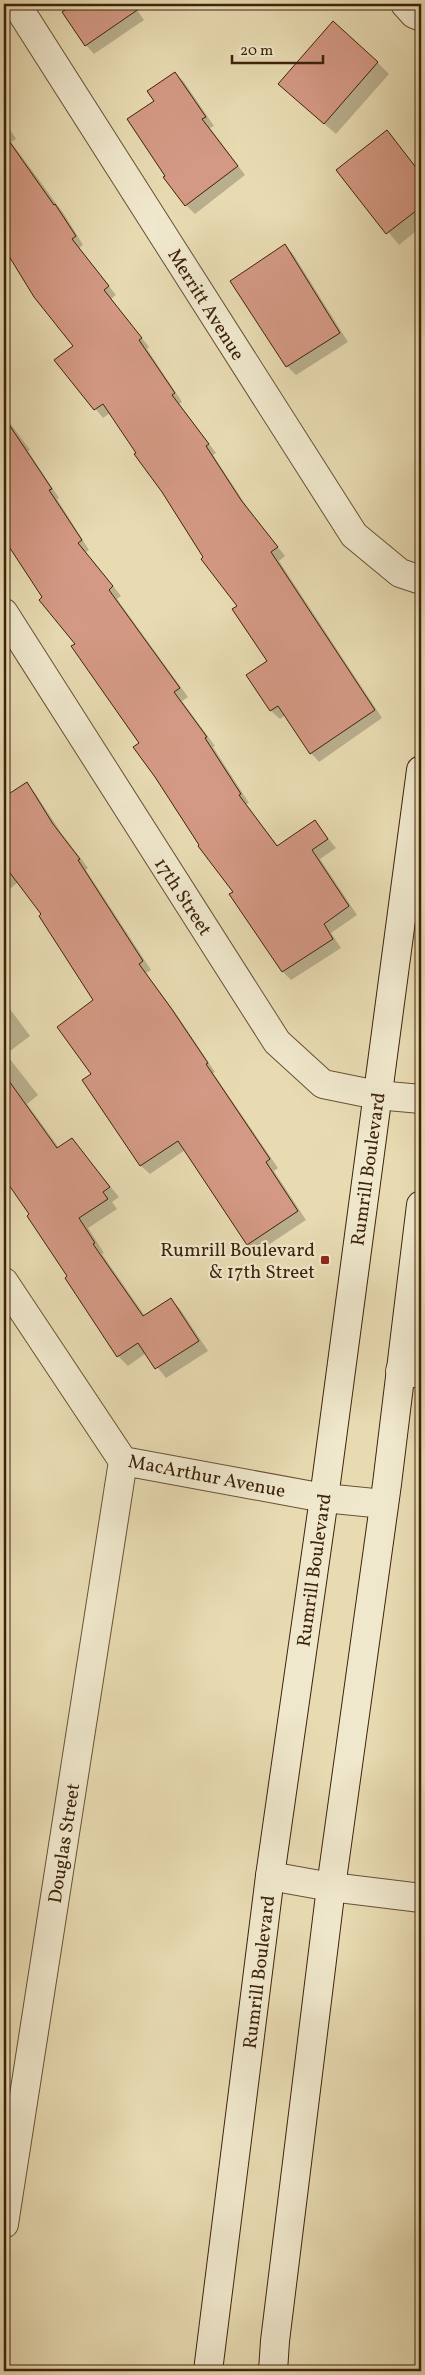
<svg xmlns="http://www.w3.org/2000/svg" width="425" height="2375" font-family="Vollkorn,serif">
	<rect width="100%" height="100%" fill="#e8dbb2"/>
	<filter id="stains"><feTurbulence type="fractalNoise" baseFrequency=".004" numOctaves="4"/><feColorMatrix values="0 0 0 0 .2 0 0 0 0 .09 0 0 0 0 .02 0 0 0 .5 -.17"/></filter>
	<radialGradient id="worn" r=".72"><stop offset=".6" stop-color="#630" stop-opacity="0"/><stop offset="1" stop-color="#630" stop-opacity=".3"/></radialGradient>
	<path fill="#0003" d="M 58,4 L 133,4 L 144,20 L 94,54 L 86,45 Z
		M 377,62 L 389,74 L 336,134 L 291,95 Z
		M 175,73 L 184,82 L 214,126 L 210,128 L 245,175 L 195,214 L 186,205 L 156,102 Z
		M 4,120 L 16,139 L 11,142 L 64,214 L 83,245 L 79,248 L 116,295 L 111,299 L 149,347 L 147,349 L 182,402 L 179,404 L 216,453 L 213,455 L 249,510 L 285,556 L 279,561 L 382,718 L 319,762 L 311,753 L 285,715 L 280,719 L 271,711 L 247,675 L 268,661 L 239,607 L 110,413 L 103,418 L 56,361 L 74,346 L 35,296 L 4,246 Z
		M 387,132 L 421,173 L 421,227 L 399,245 L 338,170 Z
		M 284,245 L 293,254 L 348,342 L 296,375 L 287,366 Z
		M 4,415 L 30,450 L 28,451 L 59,498 L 57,499 L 89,550 L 86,552 L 121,596 L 117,599 L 188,697 L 182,701 L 215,746 L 213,747 L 249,803 L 246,804 L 278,846 L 315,822 L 336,848 L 320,859 L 357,915 L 331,933 L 341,948 L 291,980 L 283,972 L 231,895 L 234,892 L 201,845 L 141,743 L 44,597 L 4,530 Z
		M 27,784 L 35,793 L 62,834 L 88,868 L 86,870 L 151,970 L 146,973 L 179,1018 L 215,1072 L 213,1073 L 278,1168 L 274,1171 L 306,1220 L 256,1253 L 248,1244 L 185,1150 L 150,1174 L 141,1166 L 84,1080 L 93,1074 L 95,1001 L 43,915 L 18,882 L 4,894 L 4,798 Z
		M 4,1001 L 30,1036 L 6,1054 L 38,1095 L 27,1104 L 59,1148 L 71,1139 L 119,1197 L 112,1202 L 117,1209 L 88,1228 L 104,1253 L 102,1254 L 145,1316 L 171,1299 L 180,1309 L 208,1351 L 166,1378 L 146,1353 L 128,1366 L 118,1356 L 31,1215 L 4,1176 Z"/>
	<path fill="#d49984" stroke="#3d230b" d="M 74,4 L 146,4 L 85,46 L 62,12 Z
		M 333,21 L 378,62 L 324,124 L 278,84 Z
		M 175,72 L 206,117 L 202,119 L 238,166 L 185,206 L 163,177 L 165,176 L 127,119 L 154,101 L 147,91 Z
		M 387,130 L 421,174 L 421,207 L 386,234 L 336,170 Z
		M 4,134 L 54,205 L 55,204 L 76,236 L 72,239 L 109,286 L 104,290 L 142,338 L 139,340 L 175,393 L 172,395 L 209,444 L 206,446 L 241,500 L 278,547 L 271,552 L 375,710 L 310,754 L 278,706 L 270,711 L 246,675 L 267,661 L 232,609 L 237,606 L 201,559 L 203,557 L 162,492 L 134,454 L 136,453 L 103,404 L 94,410 L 54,360 L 73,346 L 34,297 L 4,248 Z
		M 285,244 L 340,333 L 286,367 L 230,281 Z
		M 4,417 L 52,489 L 49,490 L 82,540 L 78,543 L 113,586 L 109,590 L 180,688 L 174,692 L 207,737 L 205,738 L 241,794 L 239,795 L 277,846 L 315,820 L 328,839 L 312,850 L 349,906 L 324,924 L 333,939 L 282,972 L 229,894 L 233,892 L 198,846 L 199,845 L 155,777 L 133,747 L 139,743 L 71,646 L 75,644 L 39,600 L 42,597 L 4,539 Z
		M 27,782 L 53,824 L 80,859 L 78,860 L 143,961 L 139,964 L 171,1008 L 208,1063 L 206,1064 L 270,1159 L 266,1162 L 298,1211 L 247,1245 L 178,1141 L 140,1166 L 82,1080 L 91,1074 L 57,1027 L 93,1000 L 39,916 L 41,914 L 4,865 L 4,797 Z
		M 4,1074 L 57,1148 L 72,1138 L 110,1187 L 103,1192 L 108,1199 L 79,1218 L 95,1243 L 93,1244 L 143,1316 L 171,1298 L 199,1341 L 155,1369 L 138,1343 L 117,1357 L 65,1278 L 67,1276 L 27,1216 L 29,1214 L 4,1178 Z"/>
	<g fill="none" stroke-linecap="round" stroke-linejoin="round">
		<defs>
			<path id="minor" d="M 16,4 L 354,535 L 400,573 L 421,580
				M 405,4 L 414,14 L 421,17
				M 4,613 L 277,1042 L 323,1084 L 377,1095 L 421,1099
				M 4,1282 L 123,1461 L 324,1498 L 384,1504
				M 400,1371 L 421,1374
				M 270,1876 L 331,1887 L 421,1898
				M 4,2224 L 123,1461"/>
			<path id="secondary" d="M 208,2371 L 270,1876 L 324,1498 L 421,770
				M 273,2371 L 275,2341 L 331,1887 L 387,1484 L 421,1205"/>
		</defs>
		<use href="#minor" stroke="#685135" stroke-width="30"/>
		<use href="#secondary" stroke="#3d230b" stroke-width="30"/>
		<use href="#minor" stroke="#f0e8cd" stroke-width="28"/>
		<use href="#secondary" stroke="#f0e8cd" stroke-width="28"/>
	</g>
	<rect fill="#8f2418" stroke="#f0e8cd" stroke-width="2" x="320" y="1255" width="10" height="10" rx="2.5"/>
	<g text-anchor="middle" stroke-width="4.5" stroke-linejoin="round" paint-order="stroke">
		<g font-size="19" fill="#3d230b" stroke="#f0e8cd">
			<text transform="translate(207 304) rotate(58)" y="7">Merritt Avenue</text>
			<text transform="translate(184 896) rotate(57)" y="7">17th Street</text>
			<text transform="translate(367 1169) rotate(-82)" y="7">Rumrill Boulevard</text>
			<text transform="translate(207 1475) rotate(11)" y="7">MacArthur Avenue</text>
			<text transform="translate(313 1570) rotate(-82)" y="7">Rumrill Boulevard</text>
			<text transform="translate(63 1843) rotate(-81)" y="7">Douglas Street</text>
			<text transform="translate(258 1972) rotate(-83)" y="7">Rumrill Boulevard</text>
		</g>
		<g font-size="19" fill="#3d230b" stroke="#f0e8cd" text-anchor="end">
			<text x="315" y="1256">Rumrill Boulevard<tspan x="315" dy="22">&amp; 17th Street</tspan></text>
		</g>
	</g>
	<rect width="425" height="2375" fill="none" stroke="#e8dbb2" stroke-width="20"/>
	<rect x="5" y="5" width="415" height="2365" fill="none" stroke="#3d230b" stroke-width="2.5"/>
	<rect x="10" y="10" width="405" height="2355" fill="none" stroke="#3d230b"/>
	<path d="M232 55v8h91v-8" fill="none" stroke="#3d230b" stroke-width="2.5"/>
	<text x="240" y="55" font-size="15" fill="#3d230b" stroke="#f0e8cd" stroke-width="4" paint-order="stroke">20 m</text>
	<rect width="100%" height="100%" filter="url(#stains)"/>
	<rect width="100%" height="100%" fill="url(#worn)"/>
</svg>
